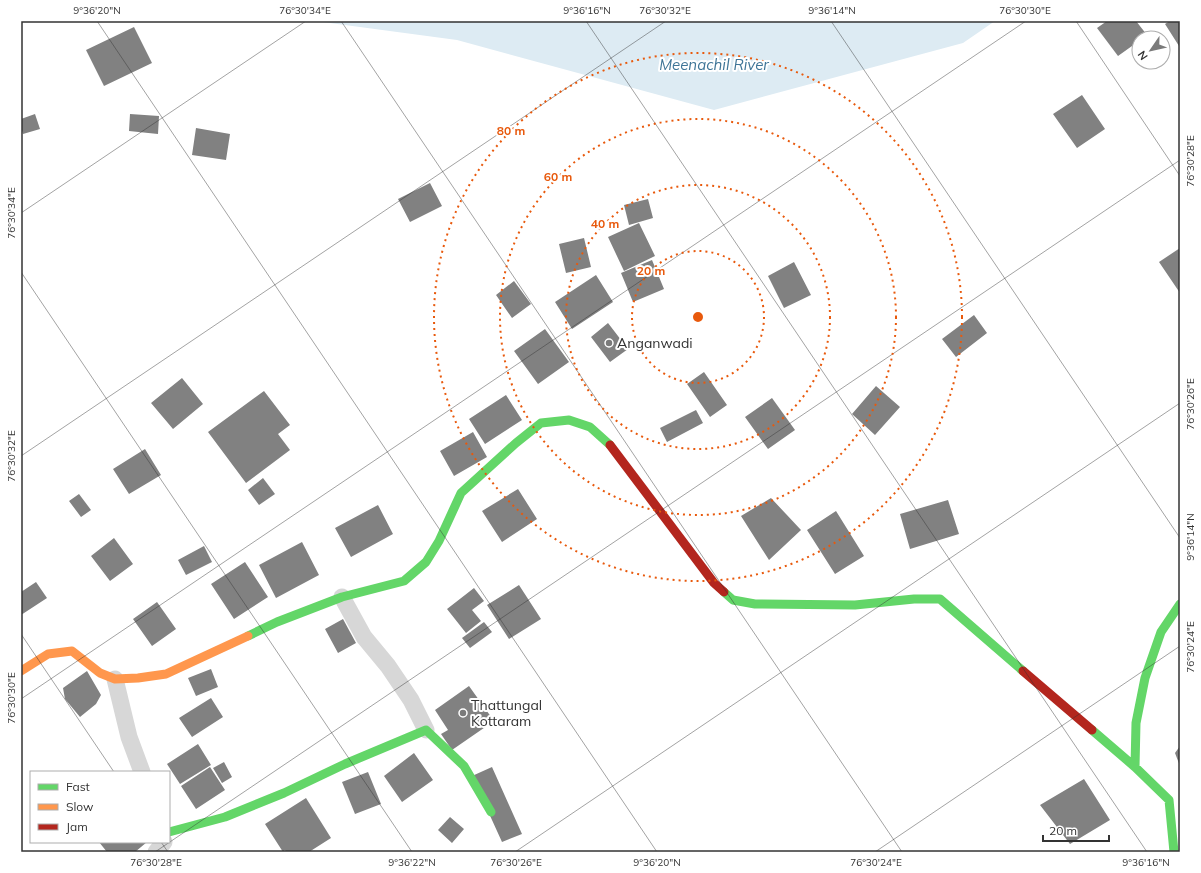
<svg xmlns="http://www.w3.org/2000/svg" width="1201" height="873" font-family="Mulish,sans-serif">
	<rect width="100%" height="100%" fill="#fff"/>
	<path fill="#ddebf3" d="M 315,21 L 995,21 L 963,43 L 714,110 L 457,40 Z"/>
	<path fill="#818181" d="M 1107,21 L 1136,21 L 1147,35 L 1142,38 L 1139,38 L 1139,41 L 1118,56 L 1097,28 Z
		M 1170,21 L 1180,21 L 1180,46 L 1179,46 L 1165,24 Z
		M 134,27 L 152,63 L 104,86 L 86,50 Z
		M 1082,95 L 1105,129 L 1077,148 L 1053,114 Z
		M 35,114 L 40,129 L 23,134 L 21,127 L 21,119 Z
		M 130,114 L 159,116 L 158,134 L 129,131 Z
		M 196,128 L 230,134 L 226,160 L 192,155 Z
		M 430,183 L 442,206 L 410,222 L 398,199 Z
		M 648,199 L 653,218 L 629,225 L 624,205 Z
		M 639,223 L 655,256 L 624,271 L 608,237 Z
		M 584,238 L 591,267 L 566,273 L 559,244 Z
		M 1180,248 L 1180,293 L 1159,262 Z
		M 652,260 L 664,289 L 633,302 L 621,273 Z
		M 794,262 L 811,295 L 784,308 L 768,276 Z
		M 596,275 L 613,302 L 572,329 L 555,302 Z
		M 514,281 L 531,304 L 512,318 L 496,295 Z
		M 974,315 L 987,333 L 956,357 L 942,339 Z
		M 608,323 L 628,349 L 610,362 L 591,337 Z
		M 545,329 L 569,362 L 538,384 L 514,351 Z
		M 704,372 L 727,405 L 710,417 L 687,384 Z
		M 182,378 L 203,404 L 173,429 L 151,403 Z
		M 876,386 L 900,407 L 875,435 L 852,414 Z
		M 264,391 L 290,425 L 278,434 L 290,450 L 246,483 L 208,432 Z
		M 506,395 L 522,420 L 485,444 L 469,419 Z
		M 772,398 L 795,430 L 768,449 L 745,417 Z
		M 696,410 L 703,423 L 667,442 L 660,428 Z
		M 473,432 L 487,457 L 454,476 L 440,451 Z
		M 145,449 L 161,475 L 129,494 L 113,469 Z
		M 263,478 L 275,494 L 259,505 L 248,490 Z
		M 518,489 L 537,519 L 502,542 L 482,511 Z
		M 79,494 L 91,510 L 81,517 L 69,501 Z
		M 771,498 L 801,530 L 769,560 L 741,516 Z
		M 948,500 L 959,534 L 910,549 L 900,514 Z
		M 378,505 L 393,534 L 351,557 L 335,528 Z
		M 836,511 L 864,556 L 835,574 L 807,530 Z
		M 114,538 L 133,564 L 110,581 L 91,556 Z
		M 302,542 L 319,575 L 276,598 L 259,565 Z
		M 204,546 L 212,562 L 186,575 L 178,560 Z
		M 245,562 L 268,597 L 234,619 L 211,584 Z
		M 36,582 L 47,598 L 21,615 L 21,592 Z
		M 519,585 L 541,619 L 509,639 L 487,605 Z
		M 474,588 L 484,601 L 472,610 L 481,621 L 466,633 L 447,609 Z
		M 157,602 L 176,629 L 152,646 L 133,619 Z
		M 343,619 L 356,643 L 338,653 L 325,629 Z
		M 484,622 L 492,632 L 470,648 L 462,638 Z
		M 211,669 L 218,687 L 196,696 L 188,678 Z
		M 87,671 L 101,695 L 96,704 L 80,717 L 65,699 L 63,688 Z
		M 469,686 L 494,721 L 452,750 L 441,734 L 448,730 L 435,710 Z
		M 211,698 L 223,717 L 192,737 L 179,718 Z
		M 198,744 L 211,765 L 180,784 L 167,764 Z
		M 1180,746 L 1180,766 L 1175,753 Z
		M 414,753 L 433,780 L 402,802 L 384,776 Z
		M 224,762 L 232,777 L 222,783 L 213,768 Z
		M 210,767 L 225,790 L 196,809 L 181,786 Z
		M 492,767 L 522,834 L 502,842 L 472,776 Z
		M 368,772 L 381,804 L 355,814 L 342,782 Z
		M 1084,779 L 1110,820 L 1070,844 L 1040,805 Z
		M 306,798 L 331,838 L 309,852 L 286,852 L 285,850 L 283,852 L 265,824 Z
		M 450,817 L 464,829 L 452,843 L 438,830 Z
		M 99,842 L 147,842 L 135,852 L 107,852 Z"/>
	<g fill="none" stroke-linecap="round" stroke-linejoin="round">
		<path stroke="#d7d7d7" stroke-width="17" d="M 342,597 L 364,637 L 388,666 L 411,700 L 426,730
			M 115,679 L 129,737 L 142,772
			M 156,852 L 164,842"/>
		<path stroke="#63d668" stroke-width="9" d="M 724,592 L 733,600 L 755,604 L 855,605 L 914,599 L 940,599 L 1023,671
			M 248,636 L 277,622 L 342,597 L 404,581 L 426,562 L 439,541 L 461,493 L 516,443 L 541,423 L 569,420 L 590,427 L 610,445
			M 1092,730 L 1135,767 L 1169,800 L 1174,852
			M 1135,767 L 1136,723 L 1145,678 L 1161,632 L 1180,604
			M 169,832 L 225,817 L 284,793 L 345,764 L 426,730 L 464,766 L 491,812"/>
		<path stroke="#ff974d" stroke-width="9" d="M 21,671 L 48,654 L 72,651 L 100,673 L 115,679 L 138,678 L 166,674 L 248,636"/>
		<path stroke="#b3261e" stroke-width="9" d="M 610,445 L 714,583 L 724,592
			M 1023,671 L 1092,730"/>
	</g>
	<path fill="none" stroke="#333" stroke-width="1" stroke-opacity="0.45" d="M 97,21 L 657,852M 341,21 L 902,852M 586,21 L 1147,852M 831,21 L 1180,538M 1076,21 L 1180,176M 21,213 L 306,21M 21,272 L 412,852M 21,456 L 666,21M 21,634 L 114,772M 21,699 L 1026,21M 161,842 L 168,852M 155,852 L 1180,160M 515,852 L 1180,403M 875,852 L 1180,646"/>
	<g fill="none" stroke="#e8590c" stroke-width="2" stroke-dasharray="2 4">
		<circle cx="698" cy="317" r="66"/>
		<circle cx="698" cy="317" r="132"/>
		<circle cx="698" cy="317" r="198"/>
		<circle cx="698" cy="317" r="264"/>
	</g>
	<g fill="#7a7a7a" stroke="#fff" stroke-width="1.5">
		<circle cx="609" cy="343" r="4"/>
		<circle cx="463" cy="713" r="4"/>
	</g>
	<g text-anchor="middle" stroke-width="4" stroke-linejoin="round" paint-order="stroke">
		<g font-size="14" fill="#333" stroke="#fff" text-anchor="start">
			<text x="617" y="348">Anganwadi</text>
			<text x="471" y="710">Thattungal<tspan x="471" dy="16">Kottaram</tspan></text>
		</g>
		<g font-size="15" font-style="italic" fill="#3f7597" stroke="#fff">
			<text x="714" y="70">Meenachil River</text>
		</g>
	</g>
	<circle cx="698" cy="317" r="6" fill="#e8590c" stroke="#fff" stroke-width="2"/>
	<g font-size="12" text-anchor="middle" font-weight="bold" fill="#e8590c" stroke="#fff" stroke-width="4" stroke-linejoin="round" paint-order="stroke">
		<text x="511" y="135">80 m</text>
		<text x="558" y="181">60 m</text>
		<text x="605" y="228">40 m</text>
		<text x="651" y="275">20 m</text>
	</g>
	<rect width="1201" height="873" fill="none" stroke="#ffffff" stroke-width="44"/>
	<rect x="30" y="771" width="140" height="72" fill="#ffffff" stroke="#adadad"/>
	<rect x="38" y="784" width="20" height="6" fill="#63d668" stroke="#adadad"/>
	<text x="66" y="791" font-size="12" fill="#333333">Fast</text>
	<rect x="38" y="804" width="20" height="6" fill="#ff974d" stroke="#adadad"/>
	<text x="66" y="811" font-size="12" fill="#333333">Slow</text>
	<rect x="38" y="824" width="20" height="6" fill="#b3261e" stroke="#adadad"/>
	<text x="66" y="831" font-size="12" fill="#333333">Jam</text>
	<g transform="translate(1151 50) rotate(236)"><circle r="19" fill="#ffffff" stroke="#adadad"/>
	<path d="M0-3L7 15L0 10L-7 15Z" fill="#7a7a7a"/>
	<text y="-6" font-size="11" font-weight="bold" text-anchor="middle" fill="#333333">N</text>
	</g>
	<path d="M1043 835v6h66v-6" fill="none" stroke="#333333" stroke-width="2"/>
	<text x="1049" y="835" font-size="12" fill="#333333" stroke="#ffffff" stroke-width="3" paint-order="stroke">20 m</text>
	<rect x="22" y="22" width="1157" height="829" fill="none" stroke="#333" stroke-width="1.5"/>
	<g font-size="10" text-anchor="middle" fill="#333">
		<text x="97" y="14">9°36'20"N</text>
		<text x="305" y="14">76°30'34"E</text>
		<text x="587" y="14">9°36'16"N</text>
		<text x="665" y="14">76°30'32"E</text>
		<text x="832" y="14">9°36'14"N</text>
		<text x="1025" y="14">76°30'30"E</text>
		<text transform="translate(1190 161) rotate(-90)" y="4">76°30'28"E</text>
		<text transform="translate(11 213) rotate(-90)" y="4">76°30'34"E</text>
		<text transform="translate(1190 404) rotate(-90)" y="4">76°30'26"E</text>
		<text transform="translate(11 456) rotate(-90)" y="4">76°30'32"E</text>
		<text transform="translate(1190 537) rotate(-90)" y="4">9°36'14"N</text>
		<text transform="translate(1190 647) rotate(-90)" y="4">76°30'24"E</text>
		<text transform="translate(11 698) rotate(-90)" y="4">76°30'30"E</text>
		<text x="156" y="866">76°30'28"E</text>
		<text x="412" y="866">9°36'22"N</text>
		<text x="516" y="866">76°30'26"E</text>
		<text x="657" y="866">9°36'20"N</text>
		<text x="876" y="866">76°30'24"E</text>
		<text x="1146" y="866">9°36'16"N</text>
	</g>
</svg>
